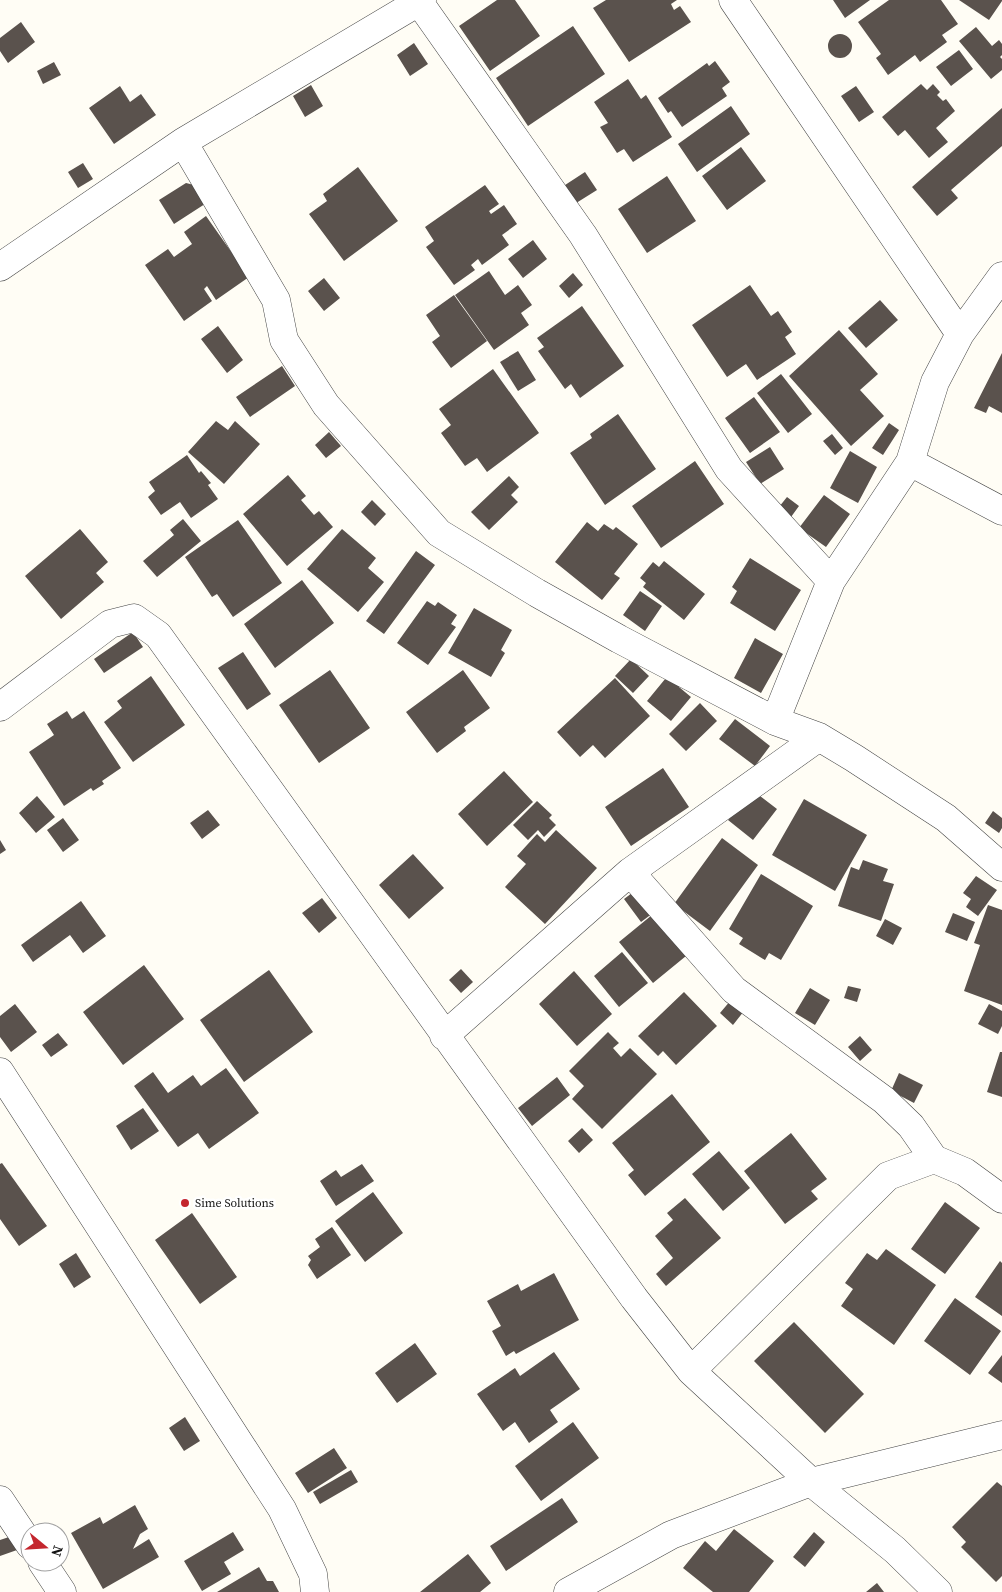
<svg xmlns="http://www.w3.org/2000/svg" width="1002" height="1592" font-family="'Source Serif 4',serif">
<rect width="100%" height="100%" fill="#fffdf5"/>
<path fill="#5a524d" d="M497 0H515L540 36 490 71 459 26Z
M606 0H677L671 4 674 10 680 6 691 22 629 62 593 8Z
M833 0H870L845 18Z
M889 0H941L958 24 942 35 947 42 920 62 915 55 888 75 876 58 881 54 858 22Z
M959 0H1002V1L989 20Z
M21 22 35 42 8 63 0 51V38Z
M573 26 605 74 528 126 496 78Z
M976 27 992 46 999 40 1002 44V55L1000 57 1002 59V70L991 79 959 41Z
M828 46a12 12 0 1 1 24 0a12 12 0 1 1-24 0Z
M414 43 428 64 410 76 397 55Z
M959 50 973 69 951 86 936 67Z
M715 61 730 82 722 88 727 96 682 127 671 111 668 113 658 98 707 63 709 66Z
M54 62 61 75 43 84 37 71Z
M628 79 641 99 646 95 672 137 633 162 624 149 617 153 600 127 608 123 594 102Z
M921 84 927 90 933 84 940 92 937 95 943 101 946 99 955 111 936 128 948 142 929 158 905 130 898 136 882 117Z
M311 85 323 106 305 117 293 96Z
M120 86 130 102 141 94 156 115 114 144 89 108Z
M856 86 874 112 859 122 841 96Z
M731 106 750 134 697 172 678 144Z
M1002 108V146L951 190 958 198 937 216 912 187Z
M741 147 766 181 727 210 702 176Z
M83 163 93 179 78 188 68 172Z
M358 167 398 221 344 261 309 214 327 201 323 194Z
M585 172 597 190 573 205 562 187Z
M667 176 696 221 647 253 618 209Z
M186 183 198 186 208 202 174 224 159 200Z
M485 185 499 204 489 211 491 214 504 205 517 224 502 235 509 245 482 265 478 259 471 265 475 270 454 285 426 247 434 241 425 227Z
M206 216 249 277 216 300 207 286 204 289 212 301 184 321 145 265 168 249 174 257 192 244 184 232Z
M533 240 547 259 523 278 508 259Z
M489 271 505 295 518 285 532 305 521 313 529 325 494 350 455 295Z
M573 273 583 285 569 298 559 286Z
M324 278 340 298 324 311 308 291Z
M750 285 771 316 778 311 792 332 785 337 796 354 757 380 746 364 727 377 692 325Z
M454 295 487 341 451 368 432 342 440 336 426 315Z
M880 300 898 320 866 348 848 328Z
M582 306 624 366 580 398 571 384 565 389 538 351 544 347 537 338Z
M218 326 243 360 227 373 201 339Z
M839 330 878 374 860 390 884 416 851 446 789 376Z
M518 351 536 380 518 391 500 362Z
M1002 353V413L989 406 986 413 974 408Z
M282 366 295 386 250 417 236 397Z
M493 369 539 433 487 472 477 458 465 466 441 433 451 425 439 409Z
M781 374 812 414 788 433 757 393Z
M754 397 780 432 750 453 725 418Z
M618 414 656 469 605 505 570 453 592 438 590 434Z
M216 421 228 430 235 421 260 444 224 484 188 452Z
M889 423 899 430 883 455 872 448Z
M329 432 341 446 326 458 315 445Z
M832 434 843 448 835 455 823 441Z
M770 447 784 469 760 484 746 462Z
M850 451 877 467 858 503 830 488Z
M187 455 199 473 201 471 211 483 208 485 218 499 191 518 180 502 161 515 148 497 155 491 149 482Z
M695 461 724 504 661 548 632 506Z
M288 475 306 496 301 500 314 515 319 511 333 527 287 566 243 514Z
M509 476 519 487 511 495 518 502 489 530 471 512Z
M824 495 850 514 826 547 799 528Z
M787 497 799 506 791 517 779 507Z
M372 500 386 514 375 526 361 512Z
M183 519 201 541 157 577 143 561 174 535 170 530Z
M238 520 282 583 233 617 217 594 212 597 185 557Z
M587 522 598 531 604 524 613 530 616 527 638 544 614 574 620 578 602 600 555 562Z
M80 529 108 562 96 573 104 582 61 619 25 576Z
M342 529 376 558 368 568 384 582 358 612 307 569Z
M416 551 435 565 384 634 366 621Z
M750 558 801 590 775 631 730 603 737 591 732 587Z
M664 561 705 594 684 620 643 587 646 583 640 578 653 562 659 567Z
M302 580 334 623 275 668 244 624Z
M640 591 662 606 645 631 623 615Z
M427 601 435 606 438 602 457 615 451 624 456 627 428 665 397 643Z
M474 608 512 630 501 650 505 653 491 677 448 653Z
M133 632 143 647 104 673 94 659Z
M755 638 783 654 761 693 734 678Z
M243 652 271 694 247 710 218 668Z
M631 659 649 676 633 693 615 676Z
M330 670 370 728 319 763 279 705Z
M463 670 490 708 464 727 466 731 437 753 406 712Z
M670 673 681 683 679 687 691 697 671 721 647 701Z
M151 676 185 725 133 762 104 722 122 708 117 701Z
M615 678 650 716 605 758 593 745 580 757 557 732Z
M700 703 717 721 686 751 669 734Z
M67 711 72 719 84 711 121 768 102 781 104 784 93 791 91 788 64 806 29 752 54 735 47 724Z
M735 719 770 746 755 766 719 739Z
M663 768 689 807 631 846 605 807Z
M504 771 533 802 487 846 458 814Z
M752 790 777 809 753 840 728 820Z
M37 796 55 817 36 833 19 813Z
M804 799 867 835 835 891 772 855Z
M537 801 552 815 549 818 556 825 544 837 538 830 528 840 513 825Z
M208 810 220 825 202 839 190 823Z
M993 811 1002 818V828L999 833 985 823Z
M63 818 79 840 63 852 47 830Z
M556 830 597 868 545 924 505 887 526 864 517 856 537 834 545 842Z
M722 838 758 865 710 931 674 904Z
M0 840 6 850 0 854Z
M413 854 444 888 409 919 379 885Z
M863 860 888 869 883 881 894 884 881 921 838 906 851 867 859 870Z
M761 874 813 906 781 960 769 953 765 960 739 944 743 938 729 929Z
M976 876 997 890 978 916 966 907 971 899 963 893Z
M636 890 653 913 641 922 624 899Z
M322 898 337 918 319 933 302 913Z
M81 901 106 936 83 953 70 935 33 962 21 945Z
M988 905 1002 910V1005L964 991 980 945 974 943Z
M953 913 975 922 967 941 945 932Z
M652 915 686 956 653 983 619 942Z
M885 919 902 928 893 945 876 936Z
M622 952 648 983 619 1007 594 976Z
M144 965 184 1019 123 1065 83 1012Z
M461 969 473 982 461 993 449 980Z
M269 970 313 1032 244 1082 200 1020Z
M574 971 612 1014 577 1046 539 1004Z
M848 986 861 989 857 1002 844 998Z
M810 988 830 1000 815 1025 795 1013Z
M684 992 717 1026 676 1065 663 1051 658 1056 638 1036Z
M731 1000 744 1011 733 1025 720 1013Z
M15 1004 37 1032 11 1052 0 1037V1016Z
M989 1004 1002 1011V1026L998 1034 978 1024Z
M608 1032 619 1043 613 1048 621 1057 630 1048 657 1074 602 1129 572 1099 584 1086 569 1071Z
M58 1033 68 1045 51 1057 42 1045Z
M860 1036 872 1050 860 1061 848 1047Z
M1000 1052H1002V1097L987 1092Z
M226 1068 259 1113 209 1149 198 1133 178 1147 134 1086 153 1072 168 1093 193 1075 201 1086Z
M899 1073 923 1085 914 1103 891 1091Z
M557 1077 570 1095 532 1126 518 1108Z
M672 1094 710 1142 645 1196 628 1175 634 1170 612 1143Z
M143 1108 159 1131 131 1150 116 1126Z
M582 1128 593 1140 579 1153 568 1141Z
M791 1133 827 1179 811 1191 818 1199 785 1224 744 1171Z
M719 1151 750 1188 723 1211 692 1174Z
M2 1163 47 1226 19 1246 0 1219V1164Z
M362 1164 374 1181 336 1206 320 1181 336 1170 341 1177Z
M373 1192 403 1233 365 1262 335 1221Z
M685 1198 721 1238 666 1286 656 1274 673 1258 655 1236 673 1220 667 1213Z
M945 1202 980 1228 945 1274 911 1249Z
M192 1213 237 1277 200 1304 155 1240Z
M332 1227 351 1255 317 1279 308 1265 311 1260 308 1256 320 1247 315 1239Z
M886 1249 936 1285 894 1345 841 1306 853 1289 845 1283 867 1253 877 1260Z
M76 1253 91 1277 74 1288 59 1264Z
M1000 1261 1002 1263V1316L975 1297Z
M554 1273 579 1320 516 1354 514 1351 506 1356 492 1331 501 1326 487 1301 518 1284 521 1291Z
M955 1298 1001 1331 970 1375 924 1341Z
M794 1322 864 1394 825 1433 754 1361Z
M415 1343 437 1374 397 1403 375 1373Z
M554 1352 580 1389 550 1410 558 1422 529 1443 515 1422 503 1431 477 1394 515 1368 520 1376Z
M1002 1355V1383L988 1373Z
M185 1417 200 1441 184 1451 169 1428Z
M573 1422 599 1458 541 1501 515 1466Z
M334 1448 347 1468 308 1493 295 1473Z
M351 1470 358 1482 320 1504 313 1492Z
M997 1482 1002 1486V1576L996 1582 961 1547 966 1542 952 1527Z
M562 1498 578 1522 506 1571 490 1546Z
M135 1505 148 1529 140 1534 133 1549 149 1539 159 1557 103 1589 71 1533 100 1517 103 1524Z
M734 1529 774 1561 749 1592H713L683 1568 705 1541 716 1551Z
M233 1532 244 1550 224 1562 231 1574 202 1591 184 1561Z
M814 1532 825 1542 805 1567 793 1557Z
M12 1536 17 1550 0 1556V1540Z
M468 1554 491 1583 480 1592H420Z
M259 1567 267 1581H273L279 1592H217Z
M877 1583 884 1592H866Z"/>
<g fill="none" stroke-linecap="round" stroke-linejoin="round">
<defs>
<path id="minor" d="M733 0 960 334
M419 2 583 235 729 469 831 581
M183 142 276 300 284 340 326 405 439 533 537 593 619 639 775 721 819 737 854 758 946 818 1002 867
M0 267 183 142 422 0
M910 462 1002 511
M0 707 110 624 134 618 158 635 634 1298 691 1371
M775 721 831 581 910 462 935 382 960 334 1002 276
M630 872 734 990 884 1100 911 1126 934 1159
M444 1036 630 872 819 737
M0 1072 282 1509 313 1574 315 1592
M0 1500 30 1545
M42 1562 62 1592
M568 1592 671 1535 811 1482 1002 1435
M938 1592 895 1550 811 1482 691 1371 888 1176 934 1159 965 1172 1002 1199"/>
</defs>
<use href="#minor" stroke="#444" stroke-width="29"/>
<use href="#minor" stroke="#fff" stroke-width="28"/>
</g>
<circle fill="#c4262e" stroke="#fff" stroke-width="2" cx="185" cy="1203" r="5"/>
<g text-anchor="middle" stroke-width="5" stroke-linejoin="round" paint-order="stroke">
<g font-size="12" fill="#111" stroke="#fff" text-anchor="start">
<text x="195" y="1207">Sime Solutions</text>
</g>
</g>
<g transform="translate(45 1547) rotate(108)"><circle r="24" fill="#ffffff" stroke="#a0a0a0"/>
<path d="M0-4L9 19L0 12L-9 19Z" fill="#c4262e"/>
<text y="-8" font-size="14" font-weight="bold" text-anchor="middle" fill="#111111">N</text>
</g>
</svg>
